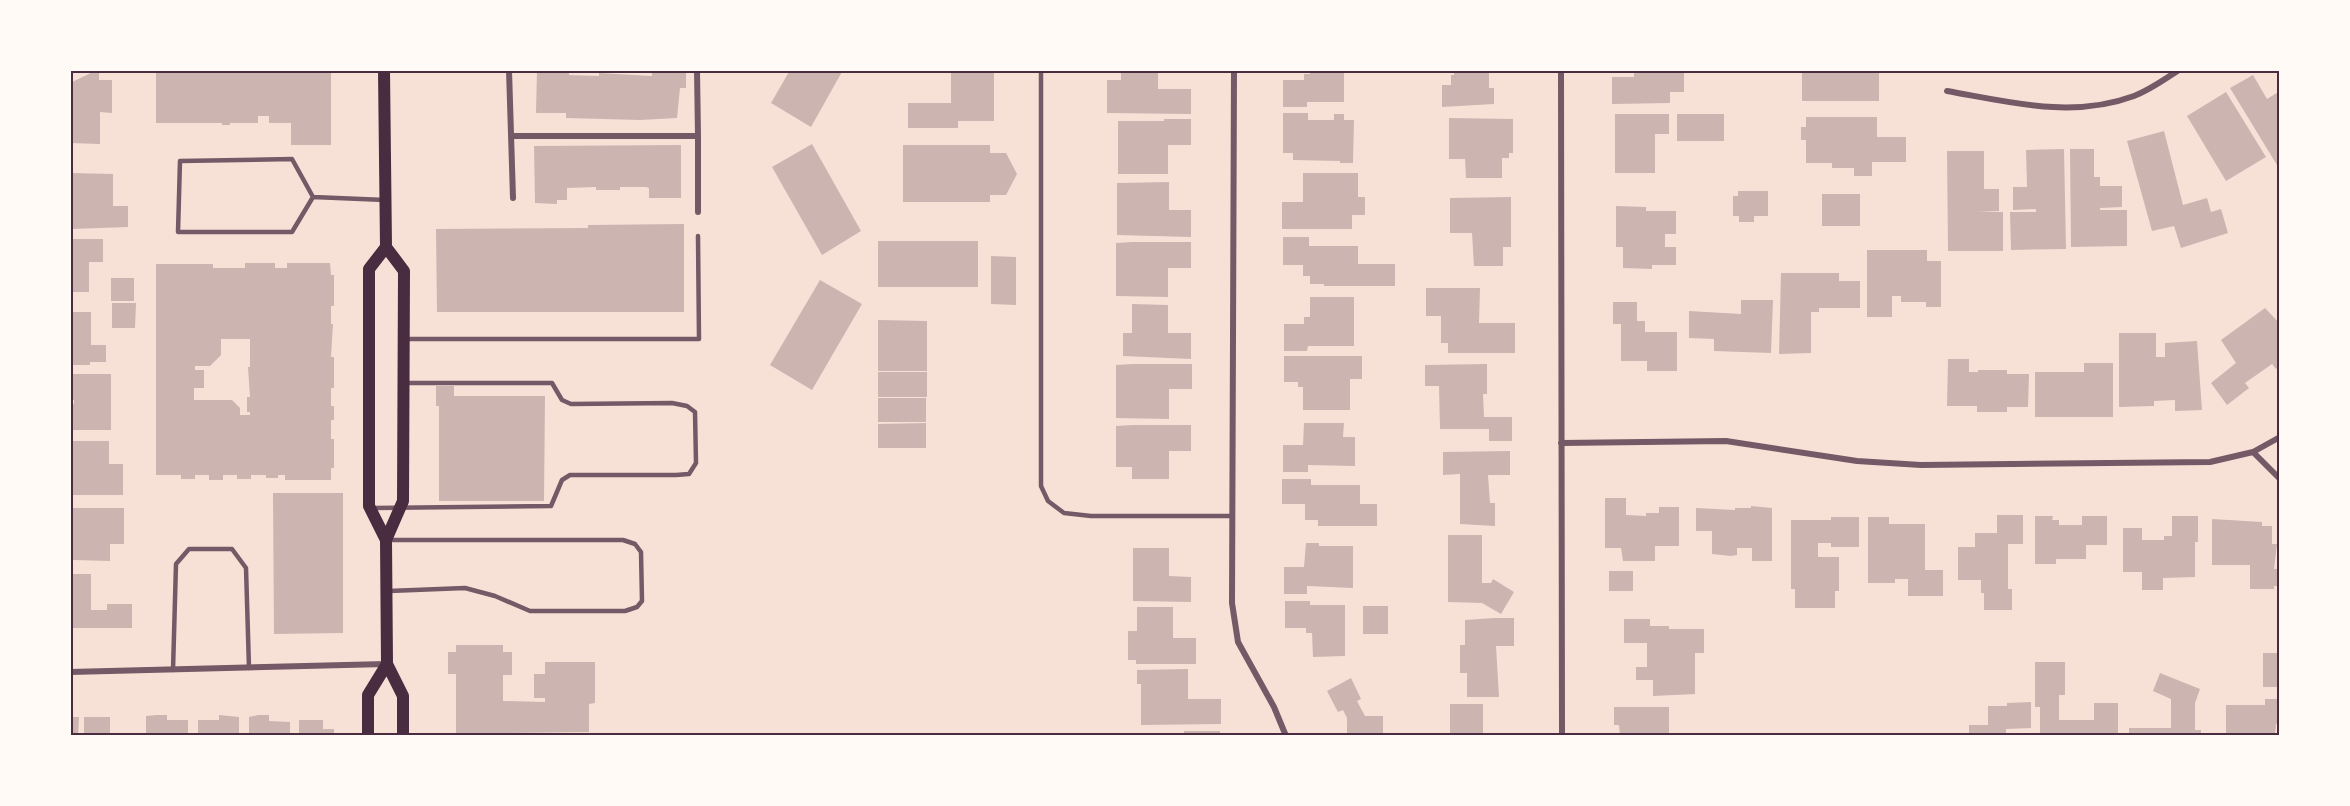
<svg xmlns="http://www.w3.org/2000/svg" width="2350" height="806" font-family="'DejaVu Sans',sans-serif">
<rect width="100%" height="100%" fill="#f7e1d7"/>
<path fill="#ccb4b1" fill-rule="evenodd" d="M97 70H99V80H112V113L100 112V144L70 143V83Z
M156 70H331V145H291V123H269V116H258V123H230V125H222V123H156Z
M537 70H569V75L599 76V73L652 76V70H686V88H680L677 118 640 120 566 118V113H536Z
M790 70H843L811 127 771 103Z
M951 70H994V121H958V128H908V103H951Z
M1121 70H1158V89H1191V114L1107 113V80H1121Z
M1310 70H1344V102H1307V107H1283V80H1304V74H1310Z
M1454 70H1489V88H1494V104L1442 107V85H1451V75H1454Z
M1634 70 1684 72V92H1670V103L1612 104V77H1634Z
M1802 70H1879V101H1802Z
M2253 75 2267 99 2280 91V170L2230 88Z
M2226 92 2266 157 2226 181 2187 116Z
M1283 113H1308V120H1334V114H1344V120H1354L1353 163H1340V161L1293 160V153H1283Z
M1615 114H1669V134H1655V173H1615Z
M1677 114H1724V141H1677Z
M1806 117H1877V137H1906V162H1872V176H1854V168H1832V163H1806V140H1801V127H1806Z
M1449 118 1513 119V153H1509V158H1502V178H1466L1465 159H1449Z
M1164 119H1191V145H1168V174H1118V121H1164Z
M2164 131 2183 205 2207 198 2211 212 2221 209 2228 233 2181 248 2174 226 2152 231 2127 141Z
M812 144 861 231 822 255 772 167Z
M681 145V198H649V188L646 187H620V190H596V187L567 188V200H557V204L535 203 534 146Z
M903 145H990V153H1006L1017 174 1006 195H990V202H903Z
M2064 149 2066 249 2011 250 2010 212H2036V209L2013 210V187H2027L2026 150Z
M2070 149H2094V177H2100V186H2122V207L2100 208V210H2127V246L2071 247Z
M1947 151H1984V189H1999V211L1977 212H2003V251H1948Z
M70 173 113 174V206H128V227L72 229Z
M1303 173H1358V197H1365V215H1352V229H1282V202H1303Z
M1169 182V210H1191V237L1117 235V183Z
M1738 191H1768V216H1754V222H1739V216H1733V196H1738Z
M1822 194H1860V226H1822Z
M1511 197V247H1503V266H1474L1472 233H1450V198Z
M1616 206 1646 207V211H1676V234H1665V247H1676V265H1652V269L1623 268V247H1616Z
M684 224V312H437L436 229 588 228V225Z
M1283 237H1309V246H1358V264H1395V286H1324V284H1310V276H1303V265H1283Z
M70 239H103V262H89V292H70Z
M878 241H978V287H878Z
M1132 242H1191V268H1168V297L1116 296V243Z
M1867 250H1927V261H1941V307H1926V302H1901V296H1892V317H1867Z
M991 256 1016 257V305L991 304Z
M245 263H275V268H287V263H330L331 275H334V306H331V324H333L331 357H334V388H331V406H334V420H331V439H334V468H331V480H285V475H278V478H266V475H251V479H237V475H223V480H209V475H195V479H181V475H156V264H213V268H245ZM221 339H250V367H248L250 397H247V412H250V415H240V408L232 400H194V388H204V370H195V366H210L221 355Z
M1781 273H1839V281H1860V308H1819V312H1811V353L1779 354Z
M111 278H134V301H111Z
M820 280 862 304 812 390 770 365Z
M1426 288H1480L1479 323H1515V353H1448V343H1441V316H1426Z
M1310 297H1354V346H1308L1307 351H1284V324H1304V317H1310Z
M1741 300H1773L1771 353 1714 351V339L1689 338V311L1741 314Z
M1613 302H1637V321H1645V332H1677V371H1647V361H1621V324H1613Z
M112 303H136L135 328H112Z
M1132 304 1168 305V333H1191V359L1123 356V333H1132Z
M2265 308 2280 324V366L2276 369 2272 364 2245 383 2249 388 2227 405 2211 383 2236 363 2221 340Z
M70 312H91V345H106V362H90V365H70Z
M878 320 927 321V371H878Z
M2119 333H2156V357H2165V343L2197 341 2202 410 2175 411V400L2154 401V406L2119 407Z
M1284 356H1362V379H1350V410H1303V387H1298V382H1284Z
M1948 359H1969V372H1978V370H2007V374H2029L2028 407H2007V412H1977V406H1947Z
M2084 363H2113V417H2035V372H2084Z
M1133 364H1192V389H1169V419L1116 418V365Z
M1487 364V394H1483L1484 417H1512V441H1489V429H1440L1439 386H1425V365Z
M878 372H927V397H878Z
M70 374H111V430H70V404H74V400H70Z
M436 386H454V396H545L544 501H439V406H436Z
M878 398H926V422H878Z
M926 423V448H878V424Z
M1304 423H1344L1343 437H1355V466L1308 465V472H1283V445H1303Z
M1132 425H1191V451H1169V479H1132V467H1116V426Z
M70 441H109V464H123V495H70Z
M1510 451V475H1488L1490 503H1495V526L1460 524V474L1443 475V452Z
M1282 479H1311V485H1360V504H1377V526H1318V520H1305V504H1282Z
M273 493H343V633L274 634Z
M1605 498H1626V515L1646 516V513H1659V507H1679V546H1655V561H1623L1621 548H1605Z
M1751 506 1772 508V561H1752V548H1737V555L1731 556 1712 554V531H1696V508L1735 510V508H1751Z
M70 508H124V544H110V561L73 560V564H70Z
M1997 515H2023V544H2008V589H2012V610H1984V593H1981V580H1958V547H1975V533H1997Z
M2035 516H2053L2052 520H2059V525H2082V516H2107V545H2086V559H2056V564H2035Z
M2172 516H2198V542H2195V577L2163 578V590H2142V572H2123V528H2142V540H2164V536H2172Z
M1831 517H1859V547H1831V543H1818V557H1839V591H1835V608H1795V589H1791V520H1831Z
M1868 517H1889V524H1925V570H1943V596H1908V579H1895V583H1868Z
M2212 519 2262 522V526H2272V544H2277L2274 569H2277V586H2274V589H2250V565H2212Z
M1448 535H1482V583H1491L1493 579 1514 592 1501 614 1482 603 1448 602Z
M1306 543H1319V546H1353V588L1307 586V594H1284V567H1304Z
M1133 548H1169V576L1191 577V602L1133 601Z
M1609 571H1633V591H1609Z
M70 574H91V610H107V604H132V628H70Z
M1285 601H1310V605H1345V656L1313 657 1312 633H1306V628H1285Z
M1363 606H1388V634H1363Z
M1137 607H1173V638H1196V664H1136V660H1128V631H1137Z
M1494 618H1514V646H1496L1499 697H1467V673H1460V645H1465V620Z
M1624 619H1650V626H1669V629H1704V653H1695V694L1653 696V680H1636V667H1647V643H1624Z
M456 645H503V652H512V675H503V701L545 702V698H534V674H545V662H595V703L589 704V732L503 733V736H456V674H448V652H456Z
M2263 653H2280V687H2263Z
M2035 662H2065V695H2059V720H2094V703H2118V736H2040V707H2035Z
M1188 669V699H1221V724L1141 725V684H1137V670Z
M2160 673 2200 689 2195 703V730H2201V736H2129V728H2171V699L2153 691Z
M1351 678 1361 699 1357 701 1365 716H1383V736H1347V718L1343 710 1338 712 1327 691Z
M2265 699H2280V724H2276L2275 736H2226V705H2265Z
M2031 702V728L2006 729V736H1969V725H1988V706H2007V703Z
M1450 704H1483V736H1450Z
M1614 707H1669V736H1620L1619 725H1614Z
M157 715H167V720H188V736H146V716Z
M219 715 239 717V736H198V720H219Z
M258 715H269V721L290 722V736H249V717Z
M70 717H79L78 736H70Z
M84 717H110V736H84Z
M299 720H323V729H334V736H299Z
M1184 731H1220V736H1184Z"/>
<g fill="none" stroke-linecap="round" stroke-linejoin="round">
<path stroke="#755966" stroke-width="4.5" d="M1041 70V486L1048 501 1064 513 1091 516H1231
M313 197 292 159 180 161 178 232H292L313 197 385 200
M406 339H699L698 236
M373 508 551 506 562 480 570 475H676L689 474 696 463 695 412 687 406 672 403 571 404 562 400 552 383H406
M388 540H623L635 544 641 552 642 601 637 607 625 611H530L495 596 465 588 389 591
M173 670 176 564 189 549H232L246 568 249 668"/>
<path stroke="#755966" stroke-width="6" d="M509 70 513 198
M1234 70 1232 603 1238 642 1274 707 1286 736
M1561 70 1562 736
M1947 91C2010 102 2072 119 2134 96 2150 90 2165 79 2179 70
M511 136H698L697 70
M698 136V212
M1561 443 1726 441 1857 461 1921 465 2210 462 2253 452 2280 437
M2253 452 2280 479
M70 672 386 664"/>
<path stroke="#4a2c40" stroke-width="12" d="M384 70 386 247 404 271 403 501 386 540 387 664 403 696V736
M386 540 369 506V269L386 247
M368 736V695L387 664"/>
</g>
<rect width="2350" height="806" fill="none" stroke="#fffaf5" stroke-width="144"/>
<rect x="72" y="72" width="2206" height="662" fill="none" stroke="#4a2c40" stroke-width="2"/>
</svg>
